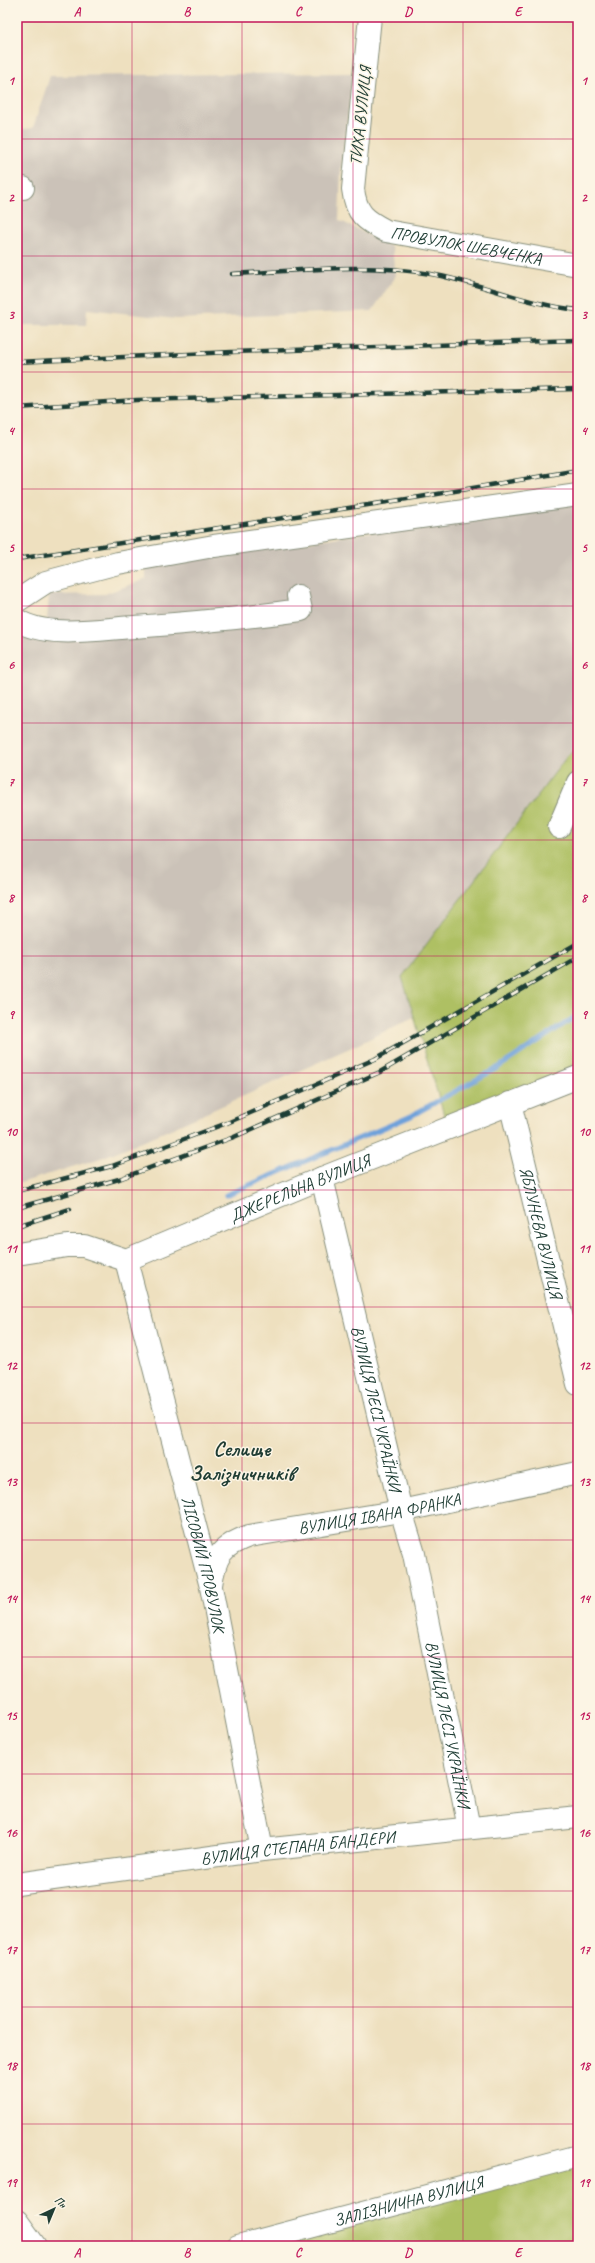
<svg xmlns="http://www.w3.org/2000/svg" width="595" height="2263" font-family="Caveat,sans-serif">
<rect width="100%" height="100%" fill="#fcf5e5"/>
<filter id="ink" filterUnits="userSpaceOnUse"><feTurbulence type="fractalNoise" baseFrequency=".025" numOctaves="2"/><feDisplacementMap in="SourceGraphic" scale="8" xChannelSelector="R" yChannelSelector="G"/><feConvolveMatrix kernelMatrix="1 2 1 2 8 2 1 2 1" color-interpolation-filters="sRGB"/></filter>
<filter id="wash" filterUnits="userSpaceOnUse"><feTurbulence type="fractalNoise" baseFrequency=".012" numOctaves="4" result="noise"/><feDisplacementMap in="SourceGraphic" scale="16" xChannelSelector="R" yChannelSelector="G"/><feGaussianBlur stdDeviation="0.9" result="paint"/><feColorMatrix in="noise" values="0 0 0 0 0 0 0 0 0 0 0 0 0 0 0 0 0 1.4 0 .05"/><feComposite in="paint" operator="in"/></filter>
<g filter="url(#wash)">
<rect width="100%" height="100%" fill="#eee0bf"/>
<path fill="#cbc2b8" d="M353 73 341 169 339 220 392 247 395 277 372 311 176 319 87 309 86 325H17V130L33 128 50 76Z
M578 500V923L426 1011 363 1042 164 1132 101 1158 17 1184V632L46 634 49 595 105 594 146 579V567Z"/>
<path fill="#aec063" stroke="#667e4c" d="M578 748V1077L448 1128 402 977 568 755Z
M578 2156V2246H238Z"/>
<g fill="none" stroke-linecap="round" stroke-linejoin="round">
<path stroke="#6ea1da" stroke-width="5" d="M226 1195 409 1117 499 1067 578 1015"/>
</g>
</g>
<g filter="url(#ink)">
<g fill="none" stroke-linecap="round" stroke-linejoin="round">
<defs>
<g id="minor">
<path id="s1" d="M370 17 353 189C356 214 365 220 386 231L578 265"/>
<path d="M17 188H23"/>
<path d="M17 601 46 582 118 563 214 546 578 495"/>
<path d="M17 620C46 639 101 629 134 627 190 623 245 618 301 610L298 596"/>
<path d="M559 827 578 782"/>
<path id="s2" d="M510 1103 578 1384"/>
<path id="s3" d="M322 1178 401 1511 414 1554 469 1828"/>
<path id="s4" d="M17 1254 67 1246H84L126 1260 322 1178 578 1077"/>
<path id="s5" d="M126 1260 211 1587 262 1850"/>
<path id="s6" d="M211 1585C215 1556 221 1546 249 1536L401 1511 578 1473"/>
<path id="s7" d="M17 1884 262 1850 578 1817"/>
<path d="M17 2221 35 2246"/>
<path id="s8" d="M238 2246 578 2156"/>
</g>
</defs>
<use href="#minor" stroke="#868e7a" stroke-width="24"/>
<use href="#minor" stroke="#fff" stroke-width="22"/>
<defs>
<path id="rail" d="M232 274C298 271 366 262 431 274 481 283 528 305 578 310
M17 362 232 352 578 340
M17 408 137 400 578 389
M17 559 420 497 578 470
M17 1191 112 1166 227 1123 375 1059 578 943
M17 1208 119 1179 234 1137 380 1072 578 957
M17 1226 70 1209"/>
</defs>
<use href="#rail" stroke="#1f3d34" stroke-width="4.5"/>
<use href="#rail" stroke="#fcf5e5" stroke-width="3" stroke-dasharray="9" stroke-linecap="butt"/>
</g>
</g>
<path fill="none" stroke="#c2185b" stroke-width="1" stroke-opacity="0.55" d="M132 17V2246M242 17V2246M353 17V2246M463 17V2246M17 139H578M17 256H578M17 372H578M17 489H578M17 606H578M17 723H578M17 840H578M17 956H578M17 1073H578M17 1190H578M17 1307H578M17 1423H578M17 1540H578M17 1657H578M17 1774H578M17 1891H578M17 2007H578M17 2124H578"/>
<g text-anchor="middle" stroke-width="3" stroke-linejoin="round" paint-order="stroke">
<g font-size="17" fill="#1f3d34" stroke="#fcf5e5">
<text transform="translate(360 116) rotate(-84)" y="6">ТИХА ВУЛИЦЯ</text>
<text dy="6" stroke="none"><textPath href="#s1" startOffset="311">ПРОВУЛОК ШЕВЧЕНКА</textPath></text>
<text dy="6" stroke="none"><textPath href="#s4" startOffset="300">ДЖЕРЕЛЬНА ВУЛИЦЯ</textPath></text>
<text dy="6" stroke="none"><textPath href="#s2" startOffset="133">ЯБЛУНЕВА ВУЛИЦЯ</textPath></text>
<text dy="6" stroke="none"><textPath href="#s3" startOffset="237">ВУЛИЦЯ ЛЕСІ УКРАЇНКИ</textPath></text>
<text dy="6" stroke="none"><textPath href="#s6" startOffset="199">ВУЛИЦЯ ІВАНА ФРАНКА</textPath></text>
<text dy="6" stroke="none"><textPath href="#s5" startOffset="314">ЛІСОВИЙ ПРОВУЛОК</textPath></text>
<text dy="6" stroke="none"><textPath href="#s3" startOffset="561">ВУЛИЦЯ ЛЕСІ УКРАЇНКИ</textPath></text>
<text dy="6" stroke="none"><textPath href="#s7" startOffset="283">ВУЛИЦЯ СТЕПАНА БАНДЕРИ</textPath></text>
<text dy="6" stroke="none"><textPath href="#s8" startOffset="176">ЗАЛІЗНИЧНА ВУЛИЦЯ</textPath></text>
</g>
<g font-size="21" font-weight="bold" fill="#1f3d34" stroke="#fcf5e5">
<text x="242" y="1456">Селище<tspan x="242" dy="24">Залізничників</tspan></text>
</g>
</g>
<rect width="595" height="2263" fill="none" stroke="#fcf5e5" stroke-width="44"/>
<g transform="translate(54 2209) rotate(44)" stroke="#fcf5e5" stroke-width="3" paint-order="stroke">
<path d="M0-3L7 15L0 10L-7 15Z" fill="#1f3d34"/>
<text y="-6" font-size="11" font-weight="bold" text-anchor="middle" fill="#1f3d34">Пн</text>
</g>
<rect x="22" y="22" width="551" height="2219" fill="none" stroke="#c2185b" stroke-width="1.5"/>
<g font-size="13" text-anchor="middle" font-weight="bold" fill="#c2185b">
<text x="77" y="16">A</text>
<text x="187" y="16">B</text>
<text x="298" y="16">C</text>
<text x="408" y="16">D</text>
<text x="518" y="16">E</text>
<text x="11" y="85">1</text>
<text x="584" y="85">1</text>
<text x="11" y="202">2</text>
<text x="584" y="202">2</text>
<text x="11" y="319">3</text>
<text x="584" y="319">3</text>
<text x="11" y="435">4</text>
<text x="584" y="435">4</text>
<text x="11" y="552">5</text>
<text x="584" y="552">5</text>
<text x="11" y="669">6</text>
<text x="584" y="669">6</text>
<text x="11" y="786">7</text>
<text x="584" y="786">7</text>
<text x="11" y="902">8</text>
<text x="584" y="902">8</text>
<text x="11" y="1019">9</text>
<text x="584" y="1019">9</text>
<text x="11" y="1136">10</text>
<text x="584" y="1136">10</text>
<text x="11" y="1253">11</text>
<text x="584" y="1253">11</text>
<text x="11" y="1370">12</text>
<text x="584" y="1370">12</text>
<text x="11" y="1486">13</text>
<text x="584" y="1486">13</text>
<text x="11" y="1603">14</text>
<text x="584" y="1603">14</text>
<text x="11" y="1720">15</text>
<text x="584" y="1720">15</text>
<text x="11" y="1837">16</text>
<text x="584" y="1837">16</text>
<text x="11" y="1954">17</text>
<text x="584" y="1954">17</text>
<text x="11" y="2070">18</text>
<text x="584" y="2070">18</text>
<text x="11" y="2187">19</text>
<text x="584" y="2187">19</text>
<text x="77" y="2257">A</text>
<text x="187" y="2257">B</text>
<text x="298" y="2257">C</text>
<text x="408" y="2257">D</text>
<text x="518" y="2257">E</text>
</g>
</svg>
